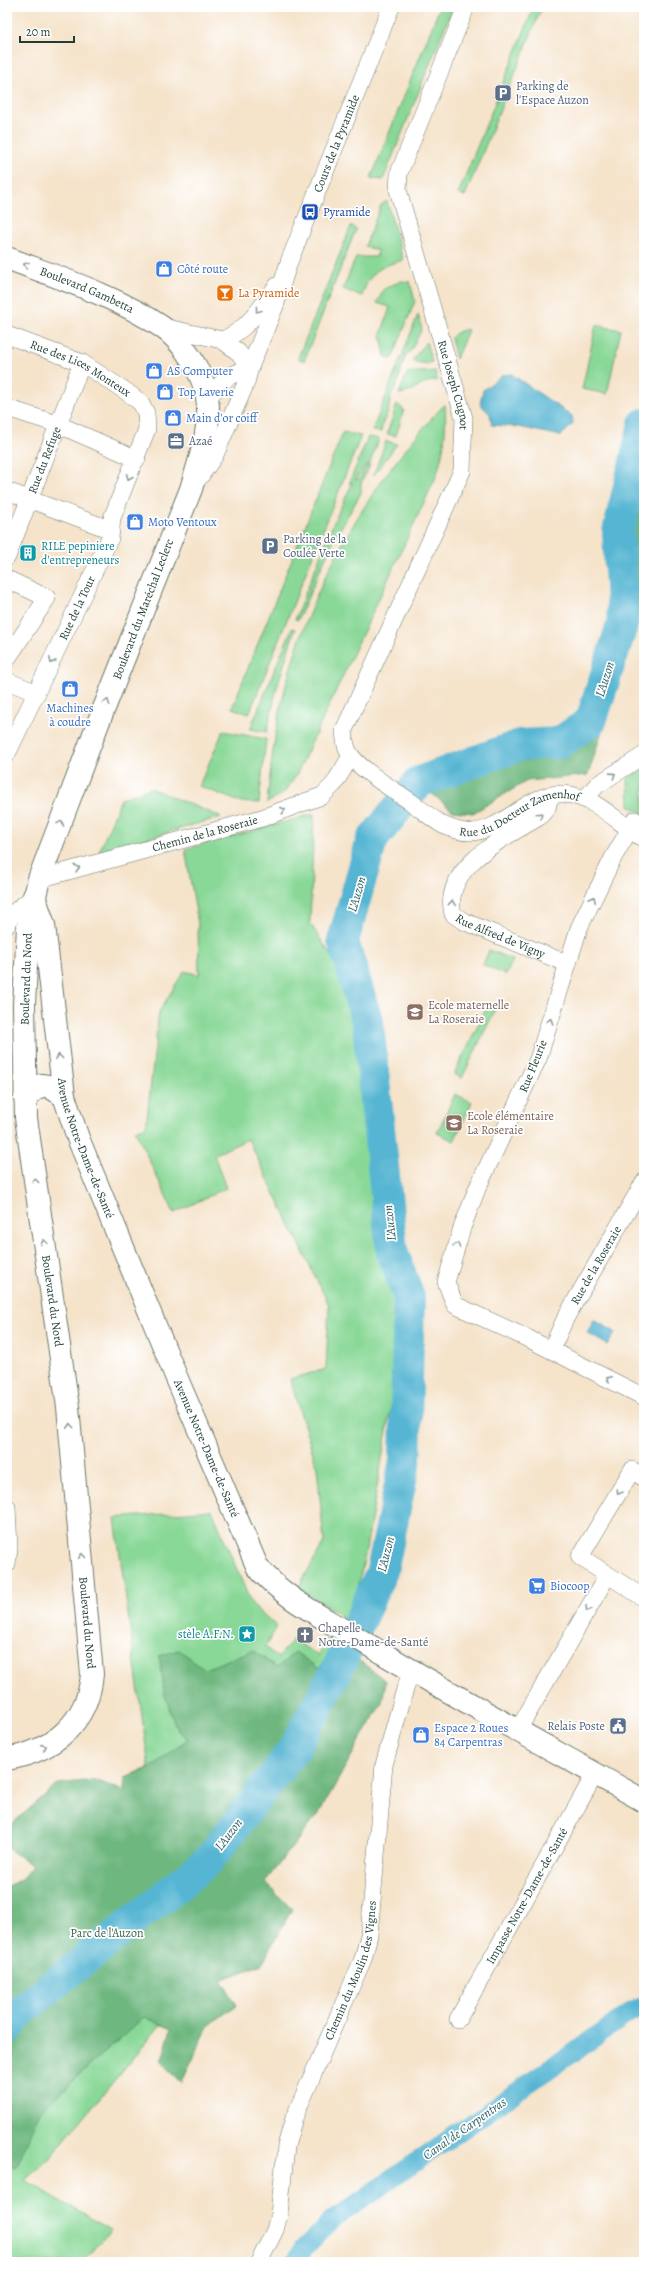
<svg xmlns="http://www.w3.org/2000/svg" width="651" height="2269" font-family="Alegreya,serif">
<rect width="100%" height="100%" fill="#fff"/>
<filter id="ink" filterUnits="userSpaceOnUse"><feTurbulence type="fractalNoise" baseFrequency=".025" numOctaves="2"/><feDisplacementMap in="SourceGraphic" scale="8" xChannelSelector="R" yChannelSelector="G"/><feConvolveMatrix kernelMatrix="1 2 1 2 8 2 1 2 1" color-interpolation-filters="sRGB"/></filter>
<filter id="wash" filterUnits="userSpaceOnUse"><feTurbulence type="fractalNoise" baseFrequency=".012" numOctaves="4" result="noise"/><feDisplacementMap in="SourceGraphic" scale="16" xChannelSelector="R" yChannelSelector="G"/><feGaussianBlur stdDeviation="0.9" result="paint"/><feColorMatrix in="noise" values="0 0 0 0 0 0 0 0 0 0 0 0 0 0 0 0 0 1.4 0 .05"/><feComposite in="paint" operator="in"/></filter>
<g filter="url(#wash)">
<rect width="100%" height="100%" fill="#f5e3ca"/>
<path fill="#89d897" stroke="#548a66" d="M440 7H453L383 180 371 178Z
M534 7H542L465 196 458 194Z
M387 201 403 260C379 267 370 271 362 296L343 289 356 257H376L378 251 365 246 381 205Z
M351 226 356 229 304 361 298 358Z
M401 281 410 282 415 301 392 359 385 356 381 334 390 307 377 303 384 289Z
M418 315 422 329 410 352 406 354 397 384 391 396 388 412 383 422 381 432 372 431Z
M596 325 621 330 607 394 582 389Z
M466 329 468 330 456 359 451 338 456 333Z
M426 342 432 362 427 364 412 361Z
M435 371 437 380C420 382 417 392 399 394L407 373C413 371 426 373 435 371Z
M397 404 404 410 396 436 387 434Z
M445 404C447 430 444 454 435 479L296 776 284 793 267 803C270 774 273 745 279 716 302 598 363 491 445 404Z
M343 432 361 436 249 714 232 708Z
M368 437 379 439 369 465H366L355 480 359 479 367 466H370L361 483V493L331 545 298 620 295 619 336 517 353 482 349 484Z
M386 441 397 444 373 476Z
M292 628 295 629 277 687 267 732 250 729Z
M223 731 266 739 259 803 240 802 199 786Z
M644 768V814L629 806 628 778Z
M150 788 221 817 99 852 121 799Z
M314 814 310 923 336 963 369 1061 374 1205 403 1340 365 1555 337 1684 199 1979 47 2161 25 2180 111 2230 82 2262H7V1887L21 1879 124 1791 125 1777 149 1768 115 1518 212 1510 251 1603 277 1627 265 1647 278 1658 293 1639 318 1656 341 1615 298 1588 324 1542 317 1467 290 1379 326 1369 329 1305 248 1139 214 1155 226 1188 174 1213 135 1130 146 1126 159 1012 184 971 199 975 198 924 185 849Z
M489 950 513 960 506 975 483 965Z
M487 1007 495 1010 462 1078 454 1074Z
M455 1094 472 1102 454 1141 437 1133Z"/>
<path fill="#6eb880" stroke="#467a5a" d="M644 447V598L588 775 527 781 473 813 453 811 424 787 520 752 563 749 596 726 629 620 623 533Z
M179 1650 205 1669 253 1650 277 1668 295 1652 318 1668 347 1651 386 1681 382 1702 321 1810 265 1882 292 1909 262 1964 221 1980 237 2005 209 2025 181 2083 161 2063 171 2029 144 2017 40 2111 16 2168 7 2164V1887L21 1879 33 1866 7 1848V1828L58 1784 95 1780 124 1791 125 1777 149 1769 188 1739 177 1730 165 1696 159 1656Z"/>
<path fill="#54b5d3" stroke="#3a7984" d="M511 374 572 416 573 424 561 436 519 427 492 425 490 414 480 404 483 390 503 375Z
M594 1320 615 1332 608 1345 587 1333Z"/>
<g fill="none" stroke-linecap="round" stroke-linejoin="round">
<path stroke="#54b5d3" stroke-width="19" d="M295 2262 303 2249 330 2222 631 2012 644 2006"/>
<path stroke="#54b5d3" stroke-width="32" d="M7 2030 22 2010 208 1861 294 1749 339 1666 382 1571 405 1461 409 1297 392 1251 368 1024 343 941 372 840 419 782 520 745 559 743 591 721 623 622 618 532 644 424"/>
</g>
</g>
<g filter="url(#ink)">
<g fill="none" stroke-linecap="round" stroke-linejoin="round">
<defs>
<g id="minor">
<path id="s1" d="M466 7 399 173 398 190 464 418 462 471 344 730C345 740 345 748 351 756 363 772 394 790 411 802 421 809 432 819 443 825 452 829 462 833 472 832 503 831 529 792 563 794 596 796 617 823 644 839"/>
<path d="M163 327 222 340C247 331 261 307 277 286"/>
<path id="s2" d="M7 335 82 363 127 392 141 403 146 413 147 429 112 518 110 538 7 754"/>
<path d="M222 340 238 352 250 367"/>
<path d="M207 398 228 377 250 367"/>
<path d="M7 408 57 424 137 459"/>
<path id="s3" d="M198 479 215 455 246 383 250 367 275 306 289 262 391 7"/>
<path d="M7 491 111 530"/>
<path id="s4" d="M7 557 82 363"/>
<path d="M7 579 47 598 7 659"/>
<path d="M7 681 37 693"/>
<path id="s5" d="M550 796 547 808 539 817C506 837 441 867 453 914L463 921 568 964"/>
<path d="M585 799 597 785 644 755"/>
<path d="M635 820 613 858 579 928 538 1059 477 1189 462 1228 446 1282 455 1305 531 1340 644 1397"/>
<path id="s6" d="M39 879 262 818 302 803 322 796 334 784 351 756"/>
<path d="M7 925 12 914 34 896"/>
<path id="s7" d="M551 1350 566 1317 644 1182"/>
<path d="M644 1478 632 1470 580 1557 644 1598"/>
<path d="M7 1507 9 1548 7 1564"/>
<path d="M518 1730 607 1576"/>
<path id="s8" d="M458 2019 595 1774"/>
<path id="s9" d="M259 2262 275 2230 279 2215 286 2146 294 2118 363 1959 369 1935 384 1765 405 1689 412 1670"/>
</g>
<g id="major">
<path id="s10" d="M7 258C59 278 116 296 162 327 183 341 203 373 207 397 212 428 199 461 191 489L97 726 39 879 28 926 24 1005 26 1118 68 1407 92 1674C88 1722 54 1751 7 1759"/>
<path id="s11" d="M34 896 44 925 64 1096 78 1138 178 1381 257 1566C282 1598 323 1617 357 1638 451 1695 548 1747 644 1801"/>
<path d="M25 1098 41 1085 48 1086 64 1096"/>
</g>
</defs>
<use href="#minor" stroke="#6a7768" stroke-width="18"/>
<use href="#major" stroke="#6a7768" stroke-width="24"/>
<use href="#minor" stroke="#fff" stroke-width="17"/>
<use href="#major" stroke="#fff" stroke-width="22"/>
</g>
<defs><path id="oneway-chevron" d="M-2-3.5L2.5 0L-2 3.5" fill="none" stroke-width="1.6" stroke-linecap="round" stroke-linejoin="round"/></defs>
<g stroke="#8f9e9a">
<use href="#oneway-chevron" transform="translate(26 265) rotate(-158)"/>
<use href="#oneway-chevron" transform="translate(258 310) rotate(128)"/>
<use href="#oneway-chevron" transform="translate(129 477) rotate(113)"/>
<use href="#oneway-chevron" transform="translate(52 661) rotate(116)"/>
<use href="#oneway-chevron" transform="translate(107 702) rotate(-69)"/>
<use href="#oneway-chevron" transform="translate(613 775) rotate(-33)"/>
<use href="#oneway-chevron" transform="translate(283 810) rotate(-19)"/>
<use href="#oneway-chevron" transform="translate(540 815) rotate(-43)"/>
<use href="#oneway-chevron" transform="translate(61 823) rotate(-69)"/>
<use href="#oneway-chevron" transform="translate(77 868) rotate(-15)"/>
<use href="#oneway-chevron" transform="translate(593 899) rotate(-64)"/>
<use href="#oneway-chevron" transform="translate(452 903) rotate(-84)"/>
<use href="#oneway-chevron" transform="translate(550 1021) rotate(-73)"/>
<use href="#oneway-chevron" transform="translate(59 1057) rotate(-97)"/>
<use href="#oneway-chevron" transform="translate(35 1181) rotate(-98)"/>
<use href="#oneway-chevron" transform="translate(44 1242) rotate(-98)"/>
<use href="#oneway-chevron" transform="translate(457 1245) rotate(-73)"/>
<use href="#oneway-chevron" transform="translate(609 1379) rotate(-154)"/>
<use href="#oneway-chevron" transform="translate(70 1426) rotate(-95)"/>
<use href="#oneway-chevron" transform="translate(619 1492) rotate(121)"/>
<use href="#oneway-chevron" transform="translate(82 1556) rotate(-95)"/>
<use href="#oneway-chevron" transform="translate(588 1609) rotate(120)"/>
<use href="#oneway-chevron" transform="translate(44 1747) rotate(-24)"/>
</g>
</g>
<defs>
<symbol id="parking-square" viewBox="-11 -11 22 22"><rect x="-9" y="-9" width="18" height="18" rx="4" fill="#5c6f8a" stroke="#fff"/><path d="M-3.5-5.5H1a3.5 3.5 0 0 1 0 7H-1V5.5H-3.5ZM-1-3.4V-.6H.8a1.4 1.4 0 0 0 0-2.8Z" fill="#fff"/></symbol>
<symbol id="bus-square" viewBox="-11 -11 22 22"><rect x="-9" y="-9" width="18" height="18" rx="4" fill="#1a4fb4" stroke="#fff"/><path d="M-5-6H5V4H4V6H2V4H-2V6H-4V4H-5ZM-3.5-4V0h7V-4ZM-3.5 1.2v1.5H-2V1.2ZM2 1.2v1.5H3.5V1.2Z" fill="#fff"/></symbol>
<symbol id="shop-square" viewBox="-11 -11 22 22"><rect x="-9" y="-9" width="18" height="18" rx="4" fill="#3f7fe0" stroke="#fff"/><path d="M-5-2.5h2.3a2.7 3.5 0 0 1 5.4 0H5L5.5 6h-11ZM-1.5-2.5h3a1.5 2.3 0 0 0-3 0Z" fill="#fff"/></symbol>
<symbol id="bar-square" viewBox="-11 -11 22 22"><rect x="-9" y="-9" width="18" height="18" rx="4" fill="#e8710a" stroke="#fff"/><path d="M-6-5H6L.8 .8V4.5H3.5V6h-7V4.5H-.8V.8Z" fill="#fff"/></symbol>
<symbol id="office-square" viewBox="-11 -11 22 22"><rect x="-9" y="-9" width="18" height="18" rx="4" fill="#5c6f8a" stroke="#fff"/><path d="M-6-3h4V-5.5h4V-3h4V5H-6ZM-1-4.5V-3h2v-1.5ZM-6 0V1H6V0Z" fill="#fff"/></symbol>
<symbol id="building-square" viewBox="-11 -11 22 22"><rect x="-9" y="-9" width="18" height="18" rx="4" fill="#0f9aa8" stroke="#fff"/><path d="M-4-6H4V6H1V3H-1V6H-4ZM-2.5-4.3h1.7v1.8h-1.7ZM.8-4.3h1.7v1.8H.8ZM-2.5-1h1.7V.8h-1.7ZM.8-1h1.7V.8H.8Z" fill="#fff"/></symbol>
<symbol id="school-square" viewBox="-11 -11 22 22"><rect x="-9" y="-9" width="18" height="18" rx="4" fill="#8d6e63" stroke="#fff"/><path d="M0-5L7-2L0 1L-7-2ZM-4 1L0 2.5L4 1V4Q0 6-4 4Z" fill="#fff"/></symbol>
<symbol id="supermarket-square" viewBox="-11 -11 22 22"><rect x="-9" y="-9" width="18" height="18" rx="4" fill="#3f7fe0" stroke="#fff"/><path d="M-6-5.5h2.5l.6 2H6L4.5 2H-2.5L-4.4-4H-6ZM-1.5 3.2a1.3 1.3 0 1 0 .1 0ZM3 3.2a1.3 1.3 0 1 0 .1 0Z" fill="#fff"/></symbol>
<symbol id="sight-square" viewBox="-11 -11 22 22"><rect x="-9" y="-9" width="18" height="18" rx="4" fill="#0f9aa8" stroke="#fff"/><path d="M0-6L1.8-2.2L6-1.7L2.9 1.2L3.7 5.4L0 3.3L-3.7 5.4L-2.9 1.2L-6-1.7L-1.8-2.2Z" fill="#fff"/></symbol>
<symbol id="church-square" viewBox="-11 -11 22 22"><rect x="-9" y="-9" width="18" height="18" rx="4" fill="#6b7280" stroke="#fff"/><path d="M-1.2-6h2.4v3.5h3.3v2.4h-3.3V6h-2.4V-.1h-3.3v-2.4h3.3Z" fill="#fff"/></symbol>
<symbol id="civic-square" viewBox="-11 -11 22 22"><rect x="-9" y="-9" width="18" height="18" rx="4" fill="#5c6f8a" stroke="#fff"/><path d="M-.6-6.5H3V-4.5H.6V-3L4-1V1h2V6H-6V1h2V-1L-.6-3ZM-1.2 2.5V6h2.4V2.5Z" fill="#fff"/></symbol>
</defs>
<g fill-rule="evenodd">
<use href="#parking-square" x="493" y="83" width="20" height="20"/>
<use href="#bus-square" x="300" y="202" width="20" height="20"/>
<use href="#shop-square" x="154" y="259" width="20" height="20"/>
<use href="#bar-square" x="215" y="283" width="20" height="20"/>
<use href="#shop-square" x="144" y="361" width="20" height="20"/>
<use href="#shop-square" x="155" y="382" width="20" height="20"/>
<use href="#shop-square" x="163" y="408" width="20" height="20"/>
<use href="#office-square" x="166" y="431" width="20" height="20"/>
<use href="#shop-square" x="125" y="512" width="20" height="20"/>
<use href="#parking-square" x="260" y="536" width="20" height="20"/>
<use href="#building-square" x="18" y="543" width="20" height="20"/>
<use href="#shop-square" x="60" y="679" width="20" height="20"/>
<use href="#school-square" x="405" y="1002" width="20" height="20"/>
<use href="#school-square" x="444" y="1113" width="20" height="20"/>
<use href="#supermarket-square" x="527" y="1576" width="20" height="20"/>
<use href="#sight-square" x="237" y="1624" width="20" height="20"/>
<use href="#church-square" x="295" y="1625" width="20" height="20"/>
<use href="#civic-square" x="608" y="1716" width="20" height="20"/>
<use href="#shop-square" x="411" y="1725" width="20" height="20"/>
</g>
<g text-anchor="middle" stroke-width="3.5" stroke-linejoin="round" paint-order="stroke">
<g font-size="12" fill="#4e5e75" stroke="#fff" text-anchor="start">
<text x="516" y="90">Parking de<tspan x="516" dy="14">l'Espace Auzon</tspan></text>
<text x="189" y="445">Azaé</text>
<text x="283" y="543">Parking de la<tspan x="283" dy="14">Coulée Verte</tspan></text>
<text x="605" y="1730" text-anchor="end">Relais Poste</text>
</g>
<g font-size="12" fill="#1f3d34" stroke="#fff">
<text dy="4" stroke="none"><textPath href="#s3" startOffset="364">Cours de la Pyramide</textPath></text>
<text dy="4" stroke="none"><textPath href="#s10" startOffset="86">Boulevard Gambetta</textPath></text>
<text dy="4" stroke="none"><textPath href="#s2" startOffset="81">Rue des Lices Monteux</textPath></text>
<text dy="4" stroke="none"><textPath href="#s1" startOffset="399">Rue Joseph Cugnot</textPath></text>
<text dy="4" stroke="none"><textPath href="#s4" startOffset="104">Rue du Refuge</textPath></text>
<text transform="translate(77 608) rotate(-65)" y="4">Rue de la Tour</text>
<text transform="translate(143 609) rotate(-69)" y="4">Boulevard du Maréchal Leclerc</text>
<text dy="4" stroke="none"><textPath href="#s1" startOffset="996">Rue du Docteur Zamenhof</textPath></text>
<text dy="4" stroke="none"><textPath href="#s6" startOffset="172">Chemin de la Roseraie</textPath></text>
<text dy="4" stroke="none"><textPath href="#s5" startOffset="216">Rue Alfred de Vigny</textPath></text>
<text transform="translate(26 979) rotate(-88)" y="4">Boulevard du Nord</text>
<text transform="translate(533 1066) rotate(-68)" y="4">Rue Fleurie</text>
<text dy="4" stroke="none"><textPath href="#s11" startOffset="259">Avenue Notre-Dame-de-Santé</textPath></text>
<text dy="4" stroke="none"><textPath href="#s7" startOffset="96">Rue de la Roseraie</textPath></text>
<text dy="4" stroke="none"><textPath href="#s10" startOffset="1193">Boulevard du Nord</textPath></text>
<text dy="4" stroke="none"><textPath href="#s11" startOffset="583">Avenue Notre-Dame-de-Santé</textPath></text>
<text dy="4" stroke="none"><textPath href="#s10" startOffset="1517">Boulevard du Nord</textPath></text>
<text dy="4" stroke="none"><textPath href="#s8" startOffset="141">Impasse Notre-Dame-de-Santé</textPath></text>
<text dy="4" stroke="none"><textPath href="#s9" startOffset="309">Chemin du Moulin des Vignes</textPath></text>
</g>
<g font-size="12" fill="#164399" stroke="#fff" text-anchor="start">
<text x="323" y="216">Pyramide</text>
</g>
<g font-size="12" fill="#366cbe" stroke="#fff" text-anchor="start">
<text x="177" y="273">Côté route</text>
<text x="167" y="375">AS Computer</text>
<text x="178" y="396">Top Laverie</text>
<text x="186" y="422">Main d'or coiff</text>
<text x="148" y="526">Moto Ventoux</text>
<text x="70" y="712" text-anchor="middle">Machines<tspan x="70" dy="14">à coudre</tspan></text>
<text x="550" y="1590">Biocoop</text>
<text x="434" y="1732">Espace 2 Roues<tspan x="434" dy="14">84 Carpentras</tspan></text>
</g>
<g font-size="12" fill="#c56008" stroke="#fff" text-anchor="start">
<text x="238" y="297">La Pyramide</text>
</g>
<g font-size="12" fill="#0d838f" stroke="#fff" text-anchor="start">
<text x="41" y="550">RILE pepiniere<tspan x="41" dy="14">d'entrepreneurs</tspan></text>
<text x="234" y="1638" text-anchor="end">stèle A.F.N.</text>
</g>
<g font-size="12" fill="#785e54" stroke="#fff" text-anchor="start">
<text x="428" y="1009">Ecole maternelle<tspan x="428" dy="14">La Roseraie</tspan></text>
<text x="467" y="1120">Ecole élémentaire<tspan x="467" dy="14">La Roseraie</tspan></text>
</g>
<g font-size="12" fill="#5b616d" stroke="#fff" text-anchor="start">
<text x="318" y="1632">Chapelle<tspan x="318" dy="14">Notre-Dame-de-Santé</tspan></text>
</g>
<g font-size="12" fill="#3a644d" stroke="#fff">
<text x="107" y="1937">Parc de l'Auzon</text>
</g>
<g font-size="13" font-style="italic" fill="#2f6164" stroke="#fff">
<text transform="translate(604 679) rotate(-72)" y="5">L'Auzon</text>
<text transform="translate(356 894) rotate(-74)" y="5">L'Auzon</text>
<text transform="translate(389 1223) rotate(-96)" y="5">L'Auzon</text>
<text transform="translate(385 1554) rotate(-76)" y="5">L'Auzon</text>
<text transform="translate(228 1834) rotate(-53)" y="5">L'Auzon</text>
<text transform="translate(464 2128) rotate(-35)" y="5">Canal de Carpentras</text>
</g>
</g>
<rect width="651" height="2269" fill="none" stroke="#fff" stroke-width="24"/>
<path d="M20 36v6h54v-6" fill="none" stroke="#1f3d34" stroke-width="2"/>
<text x="26" y="36" font-size="12" fill="#1f3d34" stroke="#ffffff" stroke-width="3" paint-order="stroke">20 m</text>
</svg>
